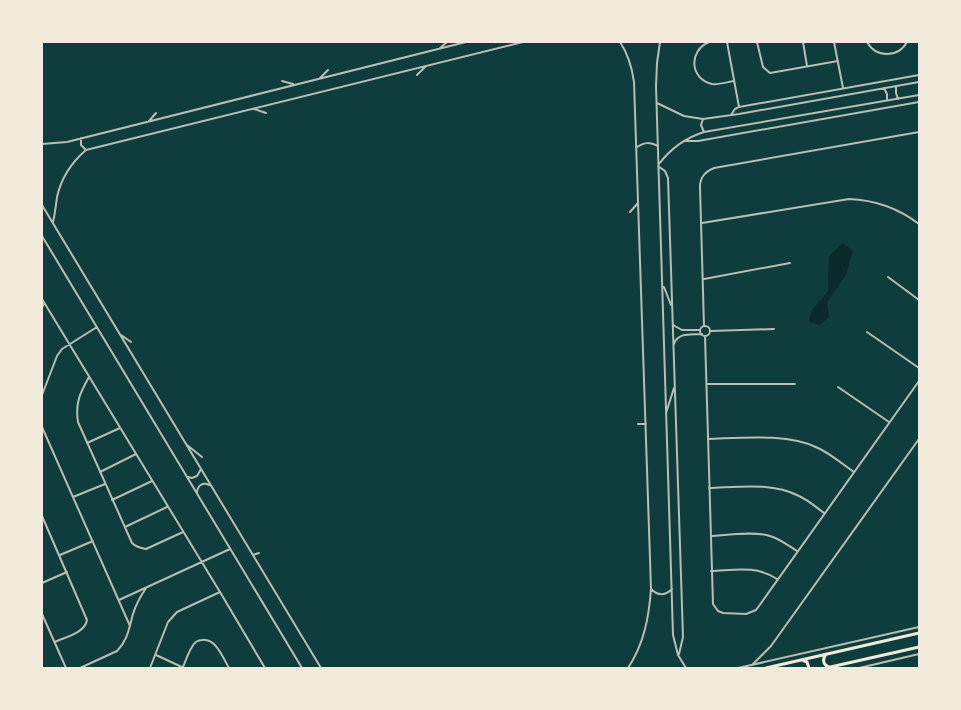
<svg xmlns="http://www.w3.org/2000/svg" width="961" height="710" font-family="Quicksand,sans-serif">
<rect width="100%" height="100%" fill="#0f3d3e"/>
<path fill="#0a2a2b" d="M843 243 853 251 846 275 827 302 829 317 820 325 809 322 812 310 828 291 829 256Z"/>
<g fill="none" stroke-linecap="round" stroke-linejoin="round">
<path stroke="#b8beb3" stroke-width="2" d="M620 42C628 54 632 67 634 82L651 589C649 617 644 644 628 668
M636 42H641
M660 42 657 63 656 86 673 635 678 655 686 668
M709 42C688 51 690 79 712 84 719 85 727 82 734 81
M727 42 739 107
M757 42 763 67 770 73 838 61
M803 42 807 66
M834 42 843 88
M867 42C876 58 898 58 907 42
M440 48 447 42
M417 75 426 66
M319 79 328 70
M282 81 293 84
M896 86V93L898 99
M884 88 887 94V100
M657 103 684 116 703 119 739 114 919 82
M254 109 266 113
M731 115 735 109 739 107 919 75
M703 119 701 125 704 132
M149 121 156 113
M81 138V145L86 150
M684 141H698L919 102
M42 144 67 142 466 42
M637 147C645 142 650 142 658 146
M659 164C671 148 685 138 704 132L919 95
M658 166 665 171 668 178 683 637 679 654
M42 205 321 668
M630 212 638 203
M53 222C55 214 56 205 57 197 61 179 72 162 86 150L523 42
M702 223 849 199C875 200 898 208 919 224
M42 236 302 668
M888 277 919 300
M704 279 790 263
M664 287 671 305
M42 299 220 592 265 668
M42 308 44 303
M673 325 682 330H700
M700 331a5 5 0 1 1 10 0a5 5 0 1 1-10 0Z
M704 326 700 187C700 177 705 172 714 168L919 132
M711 331 774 329
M867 332 919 368
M121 335 131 342
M705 336 713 604 718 611 723 613 746 614 756 610 759 606 919 381
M674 344C678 332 691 335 702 334
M89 377C80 393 75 403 78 422L132 543C136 547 140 548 146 549L183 532
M707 384H795
M838 387 889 422
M42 395 57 356 62 349 97 327
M666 413 674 388
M638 424H646
M42 427 130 626
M708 439C741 438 788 433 818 448 831 454 842 464 854 472
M87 443 120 428
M187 445 202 457
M100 472 136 454
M188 477 192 478 197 476 201 469
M709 488C739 487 772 482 799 496 808 500 816 507 824 513
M197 492C198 485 203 482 209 485
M73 497 105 484
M112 500 152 481
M42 516 87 620C85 633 65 637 55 642
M125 527 167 507
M711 536C727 535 756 531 770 536 780 539 789 546 797 551
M60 555 93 541
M253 555 259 553
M711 571C735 570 756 565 777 579
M42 583 67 572
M651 589C658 596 665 596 672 589
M119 600 230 549
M42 614 66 668
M156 655 184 668
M753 664 771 646 919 439
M183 667C186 660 188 653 192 647 194 643 198 640 202 640 216 638 223 658 229 668
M80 668 117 651C128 640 129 628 133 614 136 604 140 597 146 588
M150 668 168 622 177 612 220 592
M738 668 919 627
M859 668 919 654"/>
<path stroke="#f1e9da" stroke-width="3" d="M826 654C822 659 823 665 829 667
M802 660 807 662 809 668
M766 668 919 633
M826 668 919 647"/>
</g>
<rect width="961" height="710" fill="none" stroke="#f1e9da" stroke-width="86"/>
</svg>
